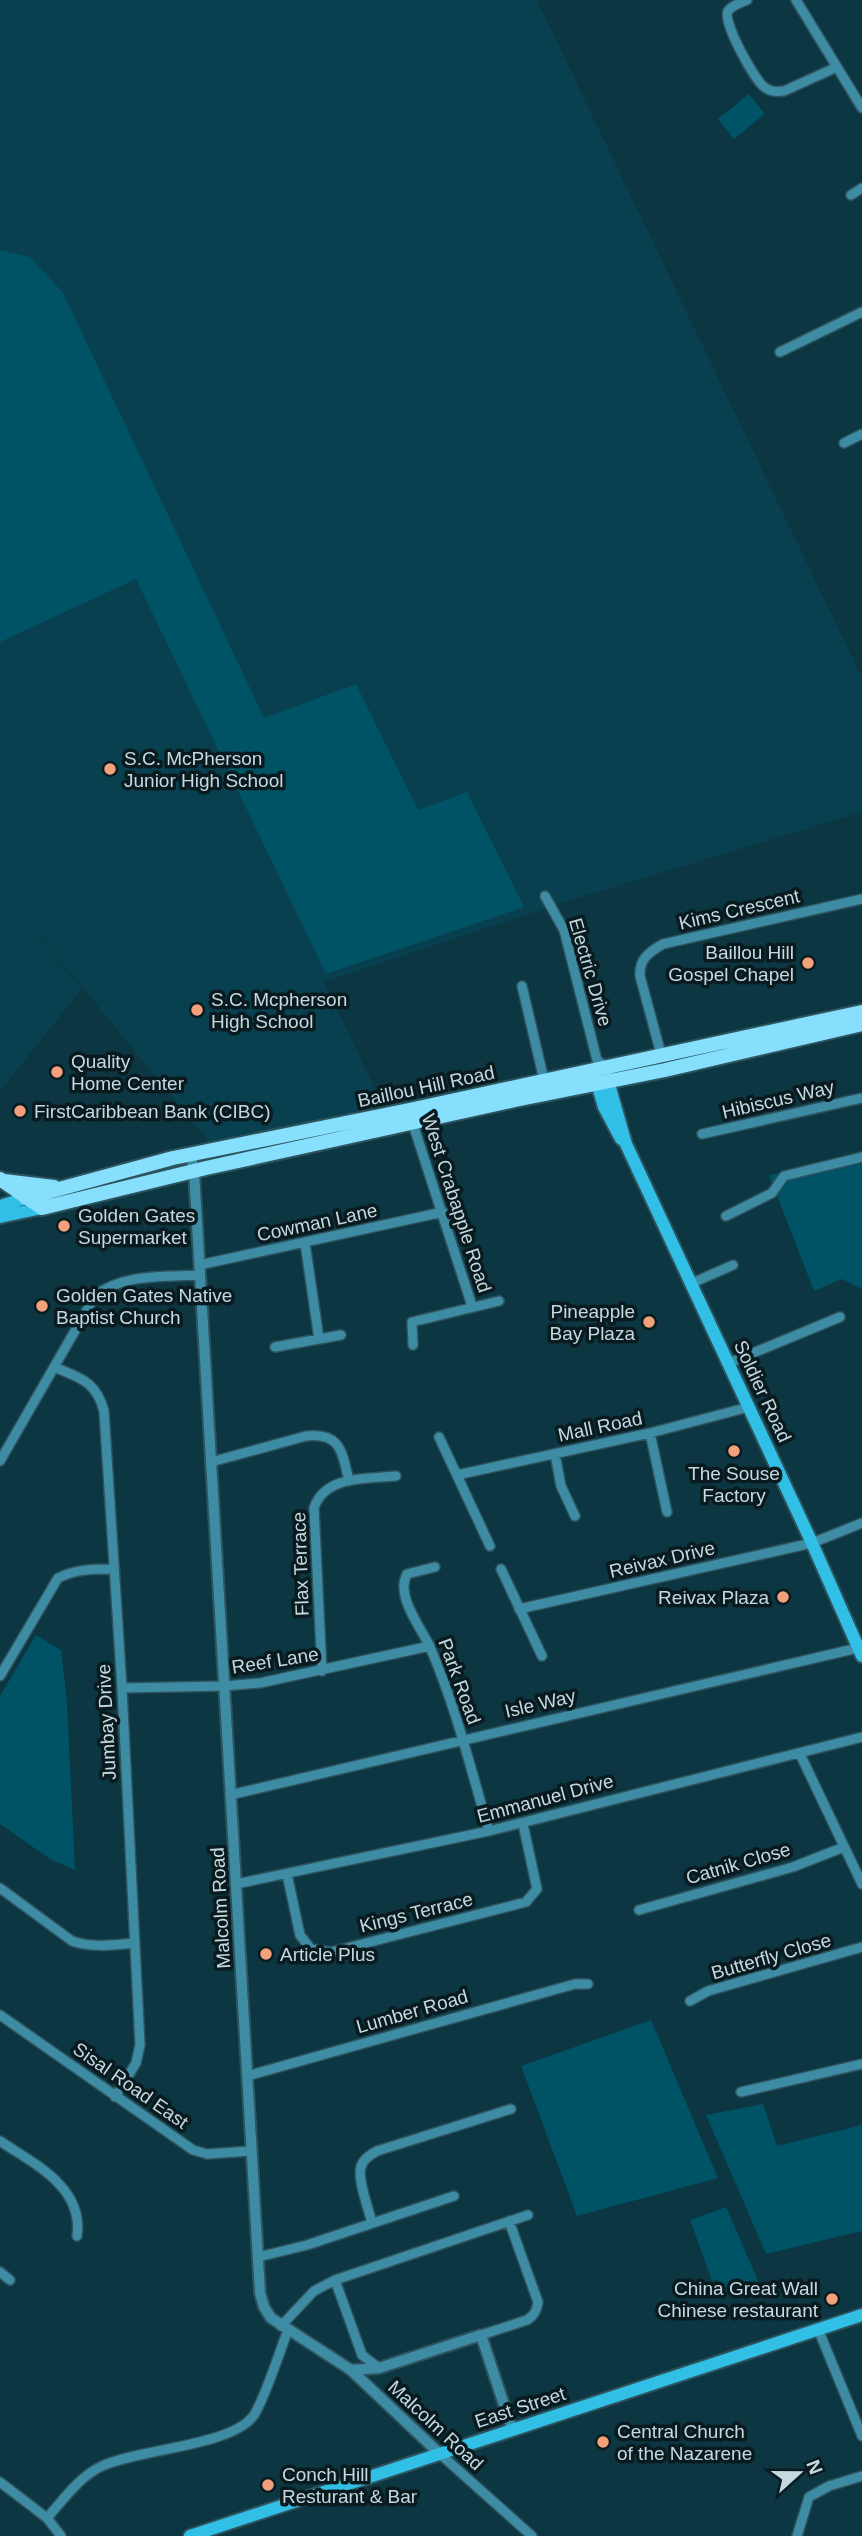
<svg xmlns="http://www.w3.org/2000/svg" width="862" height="2536" font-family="Helvetica,sans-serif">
<rect width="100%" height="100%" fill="#0c3641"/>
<path fill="#09404f" d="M0 0H537L862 678V812L568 901 324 982 384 1107 211 1144 13 903 82 989 0 1091Z"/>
<path fill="#005265" d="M749 94 765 114 734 139 718 119Z
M0 250 30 257 63 293 264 718 356 684 418 810 467 792 524 907 326 974 136 579 0 642Z
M862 1155V1289L842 1279 814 1291 769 1175Z
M36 1635 61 1650 67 1702 75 1870 50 1859 0 1824V1696Z
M651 2020 718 2178 577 2216 521 2066Z
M763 2104 777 2146 862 2125V2231L766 2254 706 2115Z
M726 2207 759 2283 721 2295 717 2280 712 2281 690 2220Z"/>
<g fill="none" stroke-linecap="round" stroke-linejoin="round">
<defs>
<path id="minor" d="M747 0C741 3 732 5 728 11 722 22 754 78 763 86 770 92 776 92 784 91L837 67
M796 0 862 108
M851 195 862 188
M780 352 862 312
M844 443 862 434
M545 896 564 930 597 1060 605 1066
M522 986 544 1080
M661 1054 640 976C639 959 649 952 663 944L862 899
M411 1118 472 1306
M702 1134 862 1098
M726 1216 772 1193 784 1176 862 1157
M305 1243 319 1339
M199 1265 443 1212
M690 1284 733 1265
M413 1345 412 1322 499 1301
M275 1347 341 1335
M729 1363 840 1317
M54 1367C80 1378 96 1381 104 1411L122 1688 140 2045 136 2063 115 2097
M650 1433 667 1512
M439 1437 490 1546
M555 1454 561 1486 575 1516
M0 1461 95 1296C123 1273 165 1277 200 1275
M211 1462 306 1436C341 1432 342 1452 349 1481
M457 1475 650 1433 749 1407
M435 1567 407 1574C395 1596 421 1627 430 1647 456 1707 471 1770 489 1831
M501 1569 542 1656
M519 1609 812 1543 862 1523
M322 1671 314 1508C325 1475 367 1479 396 1476
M0 1676 58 1578C76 1569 94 1569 114 1569
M122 1688 224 1686 260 1683 430 1646
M800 1754 862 1884
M230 1795 858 1648
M287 1874 300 1935 311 1949 331 1952 526 1902 537 1889 523 1824
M236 1884 489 1831 862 1737
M0 1888 72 1941C92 1948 112 1945 134 1943
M639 1910 793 1867 844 1847
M690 2001 708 1991 862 1947
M0 2015 193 2150 207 2154 251 2151
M247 2076 575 1984H588
M741 2092 862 2064
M0 2141C34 2164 84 2187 77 2236
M372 2223C369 2210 357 2179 361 2167 363 2159 370 2155 377 2151L511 2109
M258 2257 307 2245 454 2196
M0 2272 10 2280
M335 2280 362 2355 379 2368
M281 2326 314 2291 335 2280 528 2215
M818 2329 862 2436
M481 2335 527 2320C534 2316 537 2311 538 2302L509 2221
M440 2454 532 2536
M0 2482 47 2518 61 2536
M47 2518C63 2500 80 2476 102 2466 138 2449 233 2446 254 2415 266 2396 279 2353 288 2330
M797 2536 809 2497 829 2486 862 2476"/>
<path id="tertiary" d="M191 1154 194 1172 260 2293 264 2307 271 2318 351 2370 440 2454
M351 2370 379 2368 481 2335 512 2429"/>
<path id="secondary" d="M606 1074 626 1144 812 1543 862 1656
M595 1076 604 1107 621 1139
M0 1206 26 1198
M0 1217 42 1208
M190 2536 862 2315"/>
<path id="primary" d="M0 1179 42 1208 206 1168 515 1100 665 1070 862 1024
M4 1181 54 1187
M26 1198 173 1158 409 1110 862 1012"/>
</defs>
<use href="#minor" stroke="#2d535e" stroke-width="12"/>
<use href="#tertiary" stroke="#2d535e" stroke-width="14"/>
<use href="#secondary" stroke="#2d535e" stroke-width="16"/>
<use href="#primary" stroke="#2d535e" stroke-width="18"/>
<use href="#minor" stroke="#3e8ca4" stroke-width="9"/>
<use href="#tertiary" stroke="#3e8ca4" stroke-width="10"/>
<use href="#secondary" stroke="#32bfe6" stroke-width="12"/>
<use href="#primary" stroke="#86e0fd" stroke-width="14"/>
</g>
<g fill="#f1a17b" stroke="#0a1b20" stroke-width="2.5">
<circle cx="110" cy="769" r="7"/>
<circle cx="808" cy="963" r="7"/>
<circle cx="197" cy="1010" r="7"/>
<circle cx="57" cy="1072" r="7"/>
<circle cx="20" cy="1111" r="7"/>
<circle cx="64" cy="1226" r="7"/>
<circle cx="42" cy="1306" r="7"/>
<circle cx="649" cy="1322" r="7"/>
<circle cx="734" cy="1451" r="7"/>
<circle cx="783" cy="1597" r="7"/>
<circle cx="266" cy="1954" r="7"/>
<circle cx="832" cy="2299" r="7"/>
<circle cx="603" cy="2442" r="7"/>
<circle cx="268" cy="2485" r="7"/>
</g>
<g text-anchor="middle" stroke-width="7" stroke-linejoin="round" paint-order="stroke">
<g font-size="19" fill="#c5d9e1" stroke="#0a1b20" text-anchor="start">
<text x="124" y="765">S.C. McPherson<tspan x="124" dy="22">Junior High School</tspan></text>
<text x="794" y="959" text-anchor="end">Baillou Hill<tspan x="794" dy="22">Gospel Chapel</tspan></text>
<text x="211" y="1006">S.C. Mcpherson<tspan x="211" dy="22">High School</tspan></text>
<text x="71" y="1068">Quality<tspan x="71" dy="22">Home Center</tspan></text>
<text x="34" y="1118">FirstCaribbean Bank (CIBC)</text>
<text x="78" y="1222">Golden Gates<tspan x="78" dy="22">Supermarket</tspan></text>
<text x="56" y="1302">Golden Gates Native<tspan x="56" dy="22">Baptist Church</tspan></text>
<text x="635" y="1318" text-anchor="end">Pineapple<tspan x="635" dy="22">Bay Plaza</tspan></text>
<text x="734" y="1480" text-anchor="middle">The Souse<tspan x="734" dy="22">Factory</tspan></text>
<text x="769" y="1604" text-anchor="end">Reivax Plaza</text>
<text x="280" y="1961">Article Plus</text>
<text x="818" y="2295" text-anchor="end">China Great Wall<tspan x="818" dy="22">Chinese restaurant</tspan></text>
<text x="617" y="2438">Central Church<tspan x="617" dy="22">of the Nazarene</tspan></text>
<text x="282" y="2481">Conch Hill<tspan x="282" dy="22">Resturant &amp; Bar</tspan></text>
</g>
<g font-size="19" fill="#c5d9e1" stroke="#0a1b20">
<text transform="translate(739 909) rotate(-13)" y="7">Kims Crescent</text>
<text transform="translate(591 972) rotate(74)" y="7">Electric Drive</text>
<text transform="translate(426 1086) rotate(-12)" y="7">Baillou Hill Road</text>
<text transform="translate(778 1099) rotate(-13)" y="7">Hibiscus Way</text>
<text transform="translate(457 1203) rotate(72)" y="7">West Crabapple Road</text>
<text transform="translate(317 1222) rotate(-12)" y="7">Cowman Lane</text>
<text transform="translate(763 1391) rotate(65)" y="7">Soldier Road</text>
<text transform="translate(600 1426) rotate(-12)" y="7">Mall Road</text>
<text transform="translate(662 1559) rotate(-13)" y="7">Reivax Drive</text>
<text transform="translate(300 1564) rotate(-92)" y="7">Flax Terrace</text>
<text transform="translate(275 1660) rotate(-9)" y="7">Reef Lane</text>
<text transform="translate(460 1681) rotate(70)" y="7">Park Road</text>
<text transform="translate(540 1703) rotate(-13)" y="7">Isle Way</text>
<text transform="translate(106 1722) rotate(-93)" y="7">Jumbay Drive</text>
<text transform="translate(545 1798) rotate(-15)" y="7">Emmanuel Drive</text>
<text transform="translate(738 1863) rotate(-16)" y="7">Catnik Close</text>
<text transform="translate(220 1908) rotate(-93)" y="7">Malcolm Road</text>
<text transform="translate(416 1912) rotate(-14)" y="7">Kings Terrace</text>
<text transform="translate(771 1956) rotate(-16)" y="7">Butterfly Close</text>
<text transform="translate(412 2011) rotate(-16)" y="7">Lumber Road</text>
<text transform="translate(131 2085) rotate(35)" y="7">Sisal Road East</text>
<text transform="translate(520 2407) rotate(-18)" y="7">East Street</text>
<text transform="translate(436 2425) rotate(43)" y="7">Malcolm Road</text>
</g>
</g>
<g transform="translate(799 2473) rotate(69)" stroke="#0a1b20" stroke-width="5" paint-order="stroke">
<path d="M0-5L12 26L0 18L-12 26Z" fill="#c5d9e1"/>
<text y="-10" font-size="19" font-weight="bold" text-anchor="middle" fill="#c5d9e1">N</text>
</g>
</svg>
